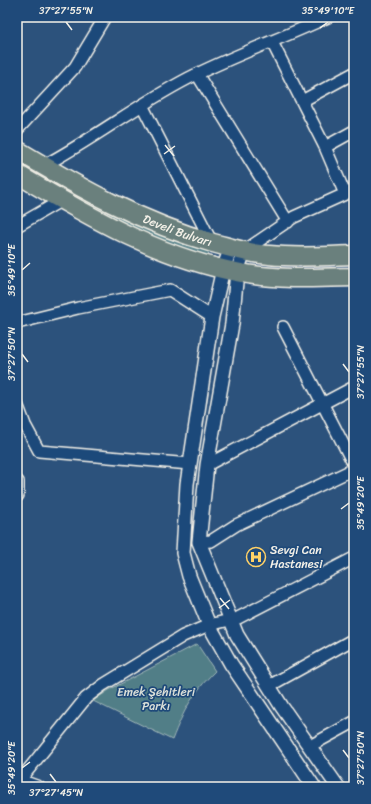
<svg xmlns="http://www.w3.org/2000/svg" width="371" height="804" font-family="Sriracha,sans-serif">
<rect width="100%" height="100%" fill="#2c527c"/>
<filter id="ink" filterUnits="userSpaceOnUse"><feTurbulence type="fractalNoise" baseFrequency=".025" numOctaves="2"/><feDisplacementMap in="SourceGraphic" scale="8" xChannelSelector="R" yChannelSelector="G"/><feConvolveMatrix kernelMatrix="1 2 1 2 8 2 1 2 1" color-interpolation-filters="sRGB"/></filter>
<g filter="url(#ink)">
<path fill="#517e87" stroke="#a2b8b8" d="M17 158 118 216 162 235 210 251 206 261 116 222 17 167Z
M197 644 215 671C192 694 184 710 172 740L93 701 109 690Z"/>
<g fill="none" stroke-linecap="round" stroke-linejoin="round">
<defs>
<path id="minor" d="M272 42 325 147 345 194
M197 74 288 222
M302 101 354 73
M142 105 212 243
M17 130 75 67 105 17
M325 147 354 131
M43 166C96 138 143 100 197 74 240 53 285 37 328 17
M17 226 62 200
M244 251 294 217 354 190
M17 323 78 308 170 290 212 317
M283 327 354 465
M17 404 25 425 39 451 190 464
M207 465 354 387
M199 542 211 541 236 525 354 469
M269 686 354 639
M310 746 354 722
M17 779 39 787
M20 780 86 698 103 685 183 636 209 625 238 618 354 558"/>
<path id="tertiary" d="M231 248 223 269 212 317 187 484 183 553 189 576 209 625 231 664 314 787
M244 251 237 272 232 324 207 465 199 542 237 635 282 707 338 787
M17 482V495"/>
<path id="secondary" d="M17 781 20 780 21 787"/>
<g id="trunk">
<path id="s1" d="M17 150C80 188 142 223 213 243 232 248 250 254 269 255 297 258 326 256 354 255"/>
<path d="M17 174C88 216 159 258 241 273 278 280 317 278 354 277"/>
</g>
</defs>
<use href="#minor" stroke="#f4f1e8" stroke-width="14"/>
<use href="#tertiary" stroke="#f4f1e8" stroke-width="16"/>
<use href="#secondary" stroke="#f4f1e8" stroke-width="18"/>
<use href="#trunk" stroke="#f4f1e8" stroke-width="21"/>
<use href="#minor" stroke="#1f4a7a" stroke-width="11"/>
<use href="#tertiary" stroke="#1f4a7a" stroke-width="13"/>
<use href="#secondary" stroke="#1f4a7a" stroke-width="15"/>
<use href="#trunk" stroke="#6a807d" stroke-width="18"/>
</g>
</g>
<path fill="none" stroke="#f4f1e8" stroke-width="1.5" d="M66 22 72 30M320 28 328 22M165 145 174 156M164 154 175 146M22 270 30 263M22 354 28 362M343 364 349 372M341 509 349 503M220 598 229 609M219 608 230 600M343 750 349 758M22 768 30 762M50 774 56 782"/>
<defs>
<symbol id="hospital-ring" viewBox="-11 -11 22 22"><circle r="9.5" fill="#1f4a7a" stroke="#ffd166" stroke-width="1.5"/><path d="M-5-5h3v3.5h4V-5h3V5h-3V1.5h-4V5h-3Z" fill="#ffd166"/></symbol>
</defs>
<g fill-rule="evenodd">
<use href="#hospital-ring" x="245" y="546" width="22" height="22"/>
</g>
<g text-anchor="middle" stroke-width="3.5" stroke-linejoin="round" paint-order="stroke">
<g font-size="12" fill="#f4f1e8" stroke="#1f4a7a">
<text dy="4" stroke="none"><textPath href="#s1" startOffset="180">Develi Bulvarı</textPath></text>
</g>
<g font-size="12" fill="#f4f1e8" stroke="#1f4a7a" text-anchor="start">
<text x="270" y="554">Sevgi Can<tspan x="270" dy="14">Hastanesi</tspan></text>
</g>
<g font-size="12" fill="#dce0d9" stroke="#1f4a7a">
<text x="156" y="696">Emek Şehitleri<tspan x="156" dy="14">Parkı</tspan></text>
</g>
</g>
<rect width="371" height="804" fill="none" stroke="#1f4a7a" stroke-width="44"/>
<rect x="22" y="22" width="327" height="760" fill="none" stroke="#f4f1e8" stroke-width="1.5"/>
<g font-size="10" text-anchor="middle" fill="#f4f1e8">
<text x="66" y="14">37°27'55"N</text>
<text x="328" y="14">35°49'10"E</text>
<text transform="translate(11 270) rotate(-90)" y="4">35°49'10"E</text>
<text transform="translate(11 354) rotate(-90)" y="4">37°27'50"N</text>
<text transform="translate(360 372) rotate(-90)" y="4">37°27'55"N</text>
<text transform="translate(360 503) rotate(-90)" y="4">35°49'20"E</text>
<text transform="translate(360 758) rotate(-90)" y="4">37°27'50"N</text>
<text transform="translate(11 768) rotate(-90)" y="4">35°49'20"E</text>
<text x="56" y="796">37°27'45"N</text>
</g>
</svg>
